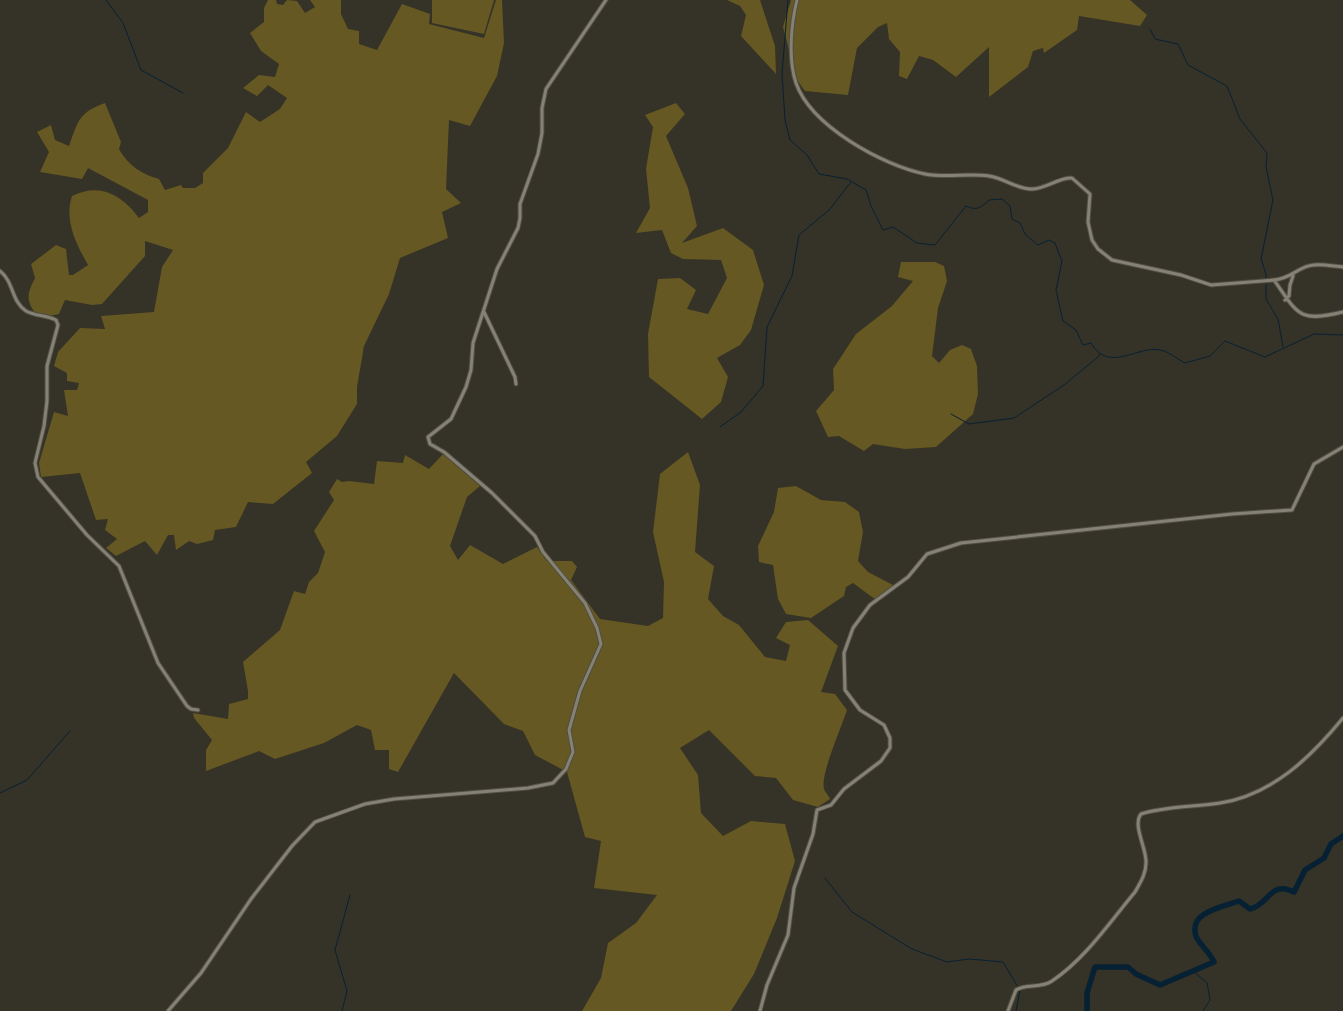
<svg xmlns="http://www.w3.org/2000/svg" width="1343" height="1011" font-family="'Archivo Narrow',sans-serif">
<rect width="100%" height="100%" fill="#353227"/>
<path fill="#655822" d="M268 0H276L277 4 283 5 287 0 297 1 305 13 315 7 310 0H341V14L348 29 359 31V44L377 50 402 4 430 14 429 24 484 38 496 0H502L504 43 497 76 470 126 449 120 446 189 461 203 442 212 448 238 400 258 389 294 364 346 357 387V404L337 436 306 462 312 473 273 504 248 502 236 527 215 530 213 540 197 544 189 541 176 550 174 535H168L157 555 145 541 116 556 106 548 117 539 105 530 108 519 96 520 80 473 41 477 39 463 54 412 68 416 64 390H77L79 383 67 381V373L54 366 58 352 80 328 105 329 101 316 154 312 162 267 173 250 145 241V256L102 304 92 305 65 300 59 314 50 316 35 313C25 299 28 292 35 278L31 264 56 245 66 249 69 275H73L88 265C76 244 64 220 72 196 100 182 122 195 139 218L148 212V200L88 168 82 179 40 172 49 152 37 132 51 125 55 140 69 146C78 121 79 112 105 103L121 142 119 149C128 165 141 174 159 179L165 190 181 185 183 188H195L203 183V173L228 148 246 112 260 122 280 109 287 98 268 85 257 96 243 88 259 75 275 77 279 64 261 51 250 33 264 22V8Z
M432 0H494L484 34 432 23Z
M727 0H760L775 46 776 74 741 36 746 15 740 6Z
M791 0H1130L1147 15 1140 26 1079 16 1077 30 1044 53 1043 48 1033 51 1028 67 989 97V47L956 77 933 60 919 56 907 79 899 76 900 52 889 39 887 23 878 27 857 48 848 95 805 91 797 80 783 27Z
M676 103 685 114 666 136 688 188 697 226 682 243 723 228 753 250 764 285 751 330 740 345 717 358 728 377 721 402 702 419 649 377 648 334 658 279 680 278 696 290 687 309 708 314 727 278 721 260 683 259 671 253 662 230 636 233 650 208 646 169 653 127 645 115Z
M901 262H935L944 266 947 281 938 308 932 356 939 363 950 350 962 345 971 349 977 366 978 394 973 414 936 447 905 449 873 444 864 451 839 436 828 437 816 411 834 390 833 369 856 334 892 306 913 281 898 277Z
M688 452 700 485 695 552 714 566 708 599 723 616 739 625 765 657 786 661 790 645 776 638 786 622 808 620 838 646 821 692 835 694 847 710C842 726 820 775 824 789 825 792 829 796 830 799L818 807 793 800 776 778 755 776 709 730 680 748 698 775 701 813 723 836 751 821 785 824 795 861 777 918 754 974 731 1011H582L601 978 608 943 636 923 657 895 594 888 601 841 585 837 567 772 535 755 523 731 504 724 454 673 398 772 389 769V750H375L371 730 357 725 324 743 275 759 259 751 206 771V750L212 740 194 718 193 713 228 719 229 704 248 699V691L243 662 280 630 294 591 305 594 309 582 318 573 325 552 314 531 334 500 329 492 337 479 342 482 349 481 374 484 377 461 403 463 405 455 429 469 443 454 480 486 467 497 450 546 458 560 470 545 503 564 537 547 547 561H572L577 567 571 580 600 619 648 626 663 618 664 582 653 532 660 474Z
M796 486 821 500 845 502 859 512 863 532 858 561 868 572 895 586 876 600 853 583 846 587 844 596 811 618 786 614 778 599 773 565 759 562 758 546 774 512 778 488Z"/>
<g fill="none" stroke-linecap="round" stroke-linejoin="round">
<path stroke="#072134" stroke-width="1" d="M106 0 123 23 141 70 183 93
M788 0 782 74 785 120 790 140 807 155 819 174 847 179 866 190 871 206 883 230 893 227 917 243 935 245 966 206C976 211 981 208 989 200L1002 199 1010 206 1012 219 1020 223 1025 234 1038 245 1049 240 1055 243 1062 261 1056 290 1063 321 1076 330 1083 345 1091 343C1109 374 1138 345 1160 350 1168 351 1177 359 1185 363L1210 356 1225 341 1265 357 1314 334 1343 335
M1150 29 1155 39 1178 44 1188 65 1227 86 1240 119 1267 153 1266 167 1273 200 1261 259 1266 274V299L1278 319 1283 347
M951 414 969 424 1014 418 1064 385 1098 357 1100 354
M720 427 741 412 763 386 767 327 792 276 799 235 829 210 851 182
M0 793 27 780 70 731
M825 878 852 912 912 949 947 962 969 959 1003 962 1018 987
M1193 971 1207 983 1210 1000 1203 1011
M342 1011 347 991 335 950 350 895
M1016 1011 1020 990"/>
<path stroke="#072134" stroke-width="5.5" d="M1087 1011V993L1095 967H1128L1136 974 1160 985 1214 962C1210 952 1198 943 1196 936 1188 912 1223 907 1239 901L1250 909C1270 904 1270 880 1294 892L1305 870 1324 858 1331 844 1343 836"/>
<defs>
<path id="minor" d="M797 0C791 24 788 59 796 83 811 126 882 165 925 174 946 178 968 173 989 176 1004 178 1016 189 1032 189 1046 189 1059 177 1072 178L1090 194 1088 222 1092 240 1098 249 1112 260 1181 275 1211 285 1274 280C1298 314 1298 323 1343 312
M0 271C14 282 11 301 26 311 35 316 46 315 56 320L58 325 47 366V401L44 426 35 463 38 477 87 535 119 566 158 663 187 706 191 709 198 710
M1274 280C1287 279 1292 273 1303 268 1315 262 1330 266 1343 267
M1285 300 1289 296 1290 285 1293 276
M484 312 515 377 516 384
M168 1011 201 973 251 899 292 846 315 822 365 804 394 799 528 788 553 783 566 769 573 752 569 730 580 691 601 644 597 628 585 603 543 552 535 536 492 493 444 452 430 444 428 437 451 419 466 387 471 370 473 343 497 269 518 228 520 218V204L538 154 542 133V108L546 89 606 0
M760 1011 767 985 788 935 794 888 813 834 817 810 831 805 844 789 881 761 890 748V738L884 725 860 710 845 690 844 653 853 628 870 605 908 577 927 554 961 543 1232 514 1292 510 1314 464 1343 447
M1008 1011 1016 990C1026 983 1041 989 1052 981 1085 959 1110 922 1135 892 1140 883 1146 874 1146 863 1147 849 1132 825 1141 814 1166 806 1195 807 1220 803 1272 795 1311 757 1343 718"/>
</defs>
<use href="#minor" stroke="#504d43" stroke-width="5"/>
<use href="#minor" stroke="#858174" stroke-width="3"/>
</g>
</svg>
